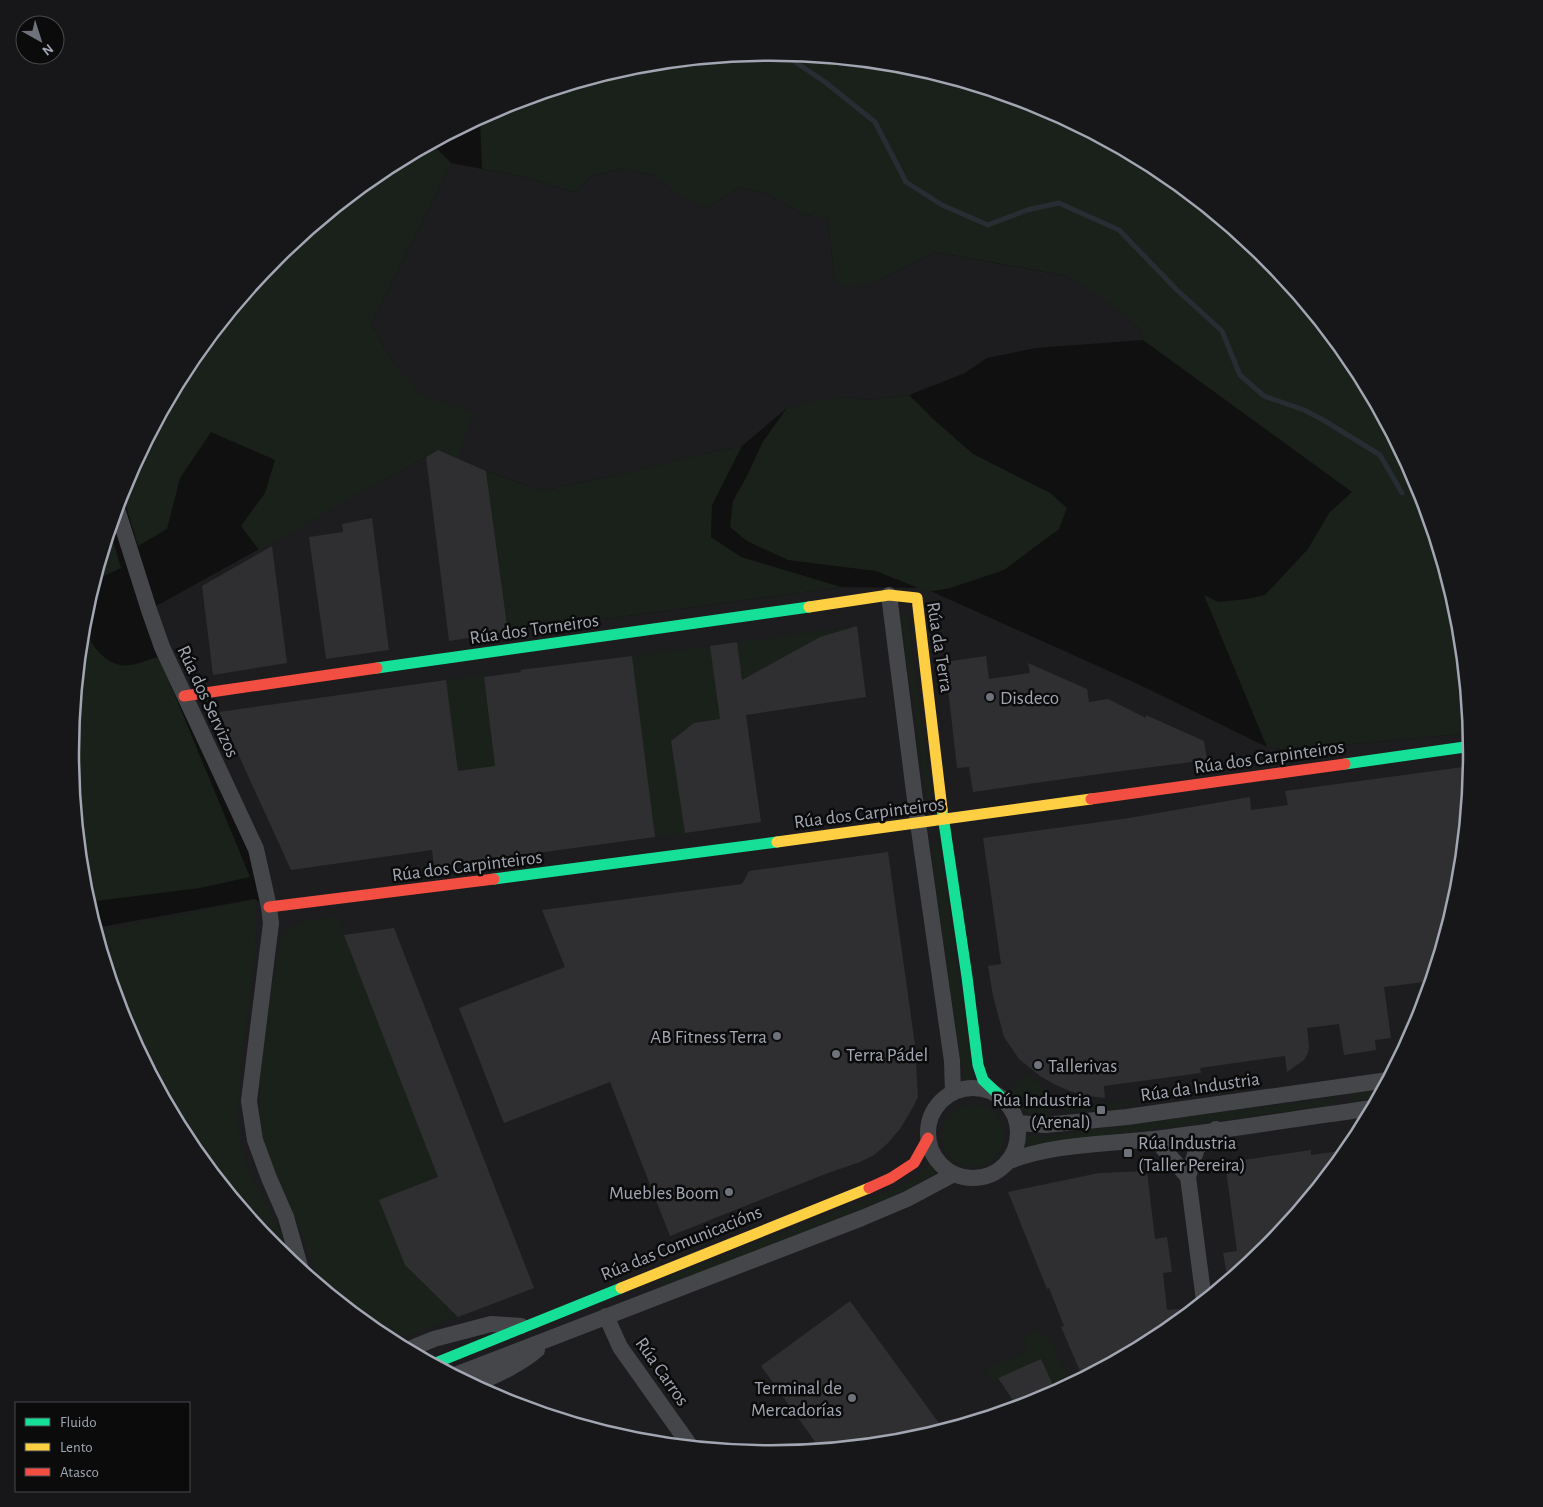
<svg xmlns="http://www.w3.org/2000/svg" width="1543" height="1507" font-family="'Alegreya Sans',sans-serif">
<rect width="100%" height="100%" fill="#101011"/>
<path fill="#1d1d1f" d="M451 163 529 178 574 192 592 176 622 168 653 175 682 196 707 207 740 187 768 194 802 214 828 219 834 275 872 283 935 252 1067 276 1107 300 1142 331 1143 340 1036 348 987 358 965 373 909 395 868 400 843 397 787 408 742 446 693 456 617 475 542 491 486 471 508 632 841 587 924 588 1140 685 1267 747 1287 750 1471 733 1472 754 1459 891 1419 1022 1354 1143 1267 1249 1161 1337 1039 1401 908 1441 771 1454 634 1441 503 1401 382 1336 276 1249 188 1143 124 1021 95 928 255 899 268 907 256 849 149 610 438 450 473 412 422 397 393 363 371 324Z"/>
<path fill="#1a211b" d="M772 53 909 66 1040 106 1161 171 1267 258 1355 364 1419 486 1459 617 1471 733 1287 750 1267 747 1204 595 1218 602 1247 599 1265 595 1308 549 1329 513 1352 492 1143 340 1142 331 1107 301 1067 276 997 263 935 252 872 283 841 287 834 275 828 219 802 214 768 194 740 187 707 207 682 197 653 175 622 168 592 176 574 192 529 178 482 169 480 118 504 106 635 66Z
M432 144 451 163 371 324 393 363 422 396 473 412 458 459 438 450 259 550 241 526 265 493 275 460 211 432 180 478 167 529 138 546 122 493 124 485 189 364 276 258 382 170Z
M909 395 933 419 973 454 1050 493 1067 508 1059 529 1004 570 950 588 928 592 876 571 788 560 747 541 730 527 733 501 748 474 762 443 787 408 822 400 843 397 868 400Z
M742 446 712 505 711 537 741 557 841 587 508 632 486 471 542 491 617 475 693 456Z
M110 531 121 568 95 580Z
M907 615 932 797 931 799 927 800 901 616Z
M853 627 820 637 742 680 737 642Z
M83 628C93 647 107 669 132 665 141 663 150 659 159 657L250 877 200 888 88 902 84 890 71 753Z
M710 646 720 719 694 723 671 741 685 833 655 837 632 656Z
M483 675 495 766 458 771 446 680Z
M931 843H939L974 1083H965L949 985Z
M255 899C259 958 245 1016 241 1074 239 1095 236 1115 239 1135 245 1182 280 1217 291 1262L276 1249 188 1143 124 1021 97 932Z
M337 917 438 1177 405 1265 458 1317 391 1341 382 1336 319 1284 312 1261 299 1227 287 1204 266 1156 260 1126 259 1103 261 1067 263 1039 281 937C298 918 313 920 337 917Z
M1024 1073 1048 1090 1050 1116C1028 1118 1021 1112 1008 1095Z
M1383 1090 1378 1098 1353 1101 1352 1094Z
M1064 1096 1099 1104 1131 1101 1132 1105 1113 1108 1066 1113Z
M1333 1098V1105L1023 1147 1025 1134 1037 1137Z
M942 1136a31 31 0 1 1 62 0a31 31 0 1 1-62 0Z
M930 1162 937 1172 903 1192 663 1287 660 1280 894 1189 920 1175Z
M1039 1331 1050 1339 1070 1385 1054 1394 1051 1388 1054 1386 1047 1372 1045 1373 1042 1368 1046 1365 1043 1358 998 1378 996 1381H990L985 1372 995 1364 1027 1352 1024 1341 1029 1334Z"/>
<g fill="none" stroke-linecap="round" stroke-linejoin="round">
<path stroke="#262d33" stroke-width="5" d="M765 53 785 55 825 82 875 122 906 182 942 205 988 225 1027 210 1059 203 1119 230 1177 290 1222 331 1240 375 1264 396 1304 410 1325 421 1380 455 1402 493"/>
</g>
<path fill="#2f2f31" d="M438 450 486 471 508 632 449 641 426 457Z
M372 518 389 650 326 659 309 537 343 532 342 524Z
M272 546 287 663 213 675 202 586Z
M857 626 866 697 746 715 761 822 685 833 671 741 694 723 720 719 710 646 737 642 742 680 820 637Z
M632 656 655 837 434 867 432 850 291 870 219 712 446 680 458 771 495 766 484 677 521 672 520 670Z
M986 656 989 679 1030 673 1028 663 1087 689 1089 702 1108 699 1146 718V715L1204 741 1207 760 1099 774 973 792 969 767 957 768 945 662Z
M1471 766 1459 891 1456 901 1450 902 1452 914 1432 981 1384 987 1391 1038 1375 1040 1376 1050 1344 1055 1339 1024 1307 1028 1309 1047 1308 1053 1304 1060 1287 1072 1285 1056 1200 1068 1201 1073 1104 1086 1105 1098 1088 1096 1070 1091 1054 1084 1040 1076 1019 1059 1004 1037 993 996 988 966 1001 964 983 838 1129 818 1250 797 1251 810 1288 805 1285 791Z
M888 852 915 1045 918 1097 912 1109 900 1129 887 1144 874 1155 860 1162 828 1173 670 1236 610 1082 504 1123 459 1008 565 967 542 910 742 884 749 871Z
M394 928 534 1288 458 1317 405 1265 379 1200 438 1177 344 935Z
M1311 1150V1155L1348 1150 1267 1249 1228 1281 1223 1253 1237 1251 1226 1170 1230 1164 1237 1161Z
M1147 1171 1155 1239 1167 1237 1172 1272 1163 1273 1167 1310 1179 1309 1181 1320 1161 1337 1083 1378 1061 1327 1064 1326 1049 1288 1047 1289 1008 1192 1099 1173Z
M850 1301 944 1430 908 1441 821 1450 761 1366Z
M1041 1359 1054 1387 1051 1388 1054 1394 1040 1401 1018 1408 998 1378Z"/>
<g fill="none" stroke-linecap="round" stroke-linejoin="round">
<path stroke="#454649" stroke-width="16" d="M117 509 149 610 162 647 256 849 269 907 271 923 249 1101 255 1140 269 1178 286 1217 301 1270
M889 595 918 823 952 1061 953 1093
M928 1133a45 45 0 1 1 90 0a45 45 0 1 1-90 0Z
M1017 1123 1045 1125 1127 1117 1388 1080
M1155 1139 1188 1177
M1007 1162C1051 1144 1106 1144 1154 1139 1227 1130 1300 1118 1373 1108
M1204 1301 1188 1177 1197 1148 1216 1129
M606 1316 620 1347 691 1447
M407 1350 434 1339 491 1324 521 1326
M455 1375 862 1218 907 1199 954 1174
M474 1385C496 1375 518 1366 537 1350"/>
<path stroke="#16e098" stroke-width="11" d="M377 668 809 607
M1345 764 1472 746
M942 809 967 977 978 1065 983 1080 1002 1098
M494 879 777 842
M433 1364 621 1288"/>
<path stroke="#ffcf43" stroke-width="11" d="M809 607 889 595 917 598 942 809
M777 842 1091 799
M621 1288 869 1188"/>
<path stroke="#f24e42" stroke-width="11" d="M184 696 377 668
M1091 799 1345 764
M269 907 494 879
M869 1188 891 1178 914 1163 928 1138"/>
</g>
<g fill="#6e727a" stroke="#0b0b0c" stroke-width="2">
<circle cx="990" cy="697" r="5"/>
<circle cx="777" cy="1036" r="5"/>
<circle cx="836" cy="1054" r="5"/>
<circle cx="1038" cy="1065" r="5"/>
<rect x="1096" y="1105" width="10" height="10" rx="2.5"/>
<rect x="1123" y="1148" width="10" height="10" rx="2.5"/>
<circle cx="729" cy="1192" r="5"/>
<circle cx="852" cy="1398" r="5"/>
</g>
<g text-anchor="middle" stroke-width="5" stroke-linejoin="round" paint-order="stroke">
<g font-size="19" fill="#a1a6b2" stroke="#0b0b0c">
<text transform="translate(534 628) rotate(-8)" y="7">Rúa dos Torneiros</text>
<text transform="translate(941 647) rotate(81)" y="7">Rúa da Terra</text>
<text transform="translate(209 701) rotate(65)" y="7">Rúa dos Servizos</text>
<text transform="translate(1269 756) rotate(-8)" y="7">Rúa dos Carpinteiros</text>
<text transform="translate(869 812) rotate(-7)" y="7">Rúa dos Carpinteiros</text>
<text transform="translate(467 865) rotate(-7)" y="7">Rúa dos Carpinteiros</text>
<text transform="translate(1200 1086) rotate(-8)" y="7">Rúa da Industria</text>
<text transform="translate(681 1242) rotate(-22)" y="7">Rúa das Comunicacións</text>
<text transform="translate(663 1371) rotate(55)" y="7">Rúa Carros</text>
</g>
<g font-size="19" fill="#a1a6b2" stroke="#0b0b0c" text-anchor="start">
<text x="1000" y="704">Disdeco</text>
<text x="767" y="1043" text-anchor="end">AB Fitness Terra</text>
<text x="846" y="1061">Terra Pádel</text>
<text x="1048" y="1072">Tallerivas</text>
<text x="1091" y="1106" text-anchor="end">Rúa Industria<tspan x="1091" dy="22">(Arenal)</tspan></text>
<text x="1138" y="1149">Rúa Industria<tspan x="1138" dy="22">(Taller Pereira)</tspan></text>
<text x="719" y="1199" text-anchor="end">Muebles Boom</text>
<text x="842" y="1394" text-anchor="end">Terminal de<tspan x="842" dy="22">Mercadorías</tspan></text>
</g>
</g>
<path d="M0 0H1543V1507H0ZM79 753a692 692 0 1 1 1384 0a692 692 0 1 1-1384 0Z" fill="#171719" fill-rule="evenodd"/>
<path fill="none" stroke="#a1a6b2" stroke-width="2.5" d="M79 753a692 692 0 1 1 1384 0a692 692 0 1 1-1384 0Z"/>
<rect x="15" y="1402" width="175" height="90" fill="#0b0b0c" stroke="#47494e"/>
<rect x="25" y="1418" width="25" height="8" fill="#16e098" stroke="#47494e"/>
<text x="60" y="1427" font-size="15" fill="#a1a6b2">Fluido</text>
<rect x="25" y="1443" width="25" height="8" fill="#ffcf43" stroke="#47494e"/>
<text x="60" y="1452" font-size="15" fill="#a1a6b2">Lento</text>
<rect x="25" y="1468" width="25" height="8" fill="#f24e42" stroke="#47494e"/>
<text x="60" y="1477" font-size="15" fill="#a1a6b2">Atasco</text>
<g transform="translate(40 40) rotate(141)"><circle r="24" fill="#0b0b0c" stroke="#47494e"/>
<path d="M0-4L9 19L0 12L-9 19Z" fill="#6e727a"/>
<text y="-8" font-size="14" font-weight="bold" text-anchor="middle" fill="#a1a6b2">N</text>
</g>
</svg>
